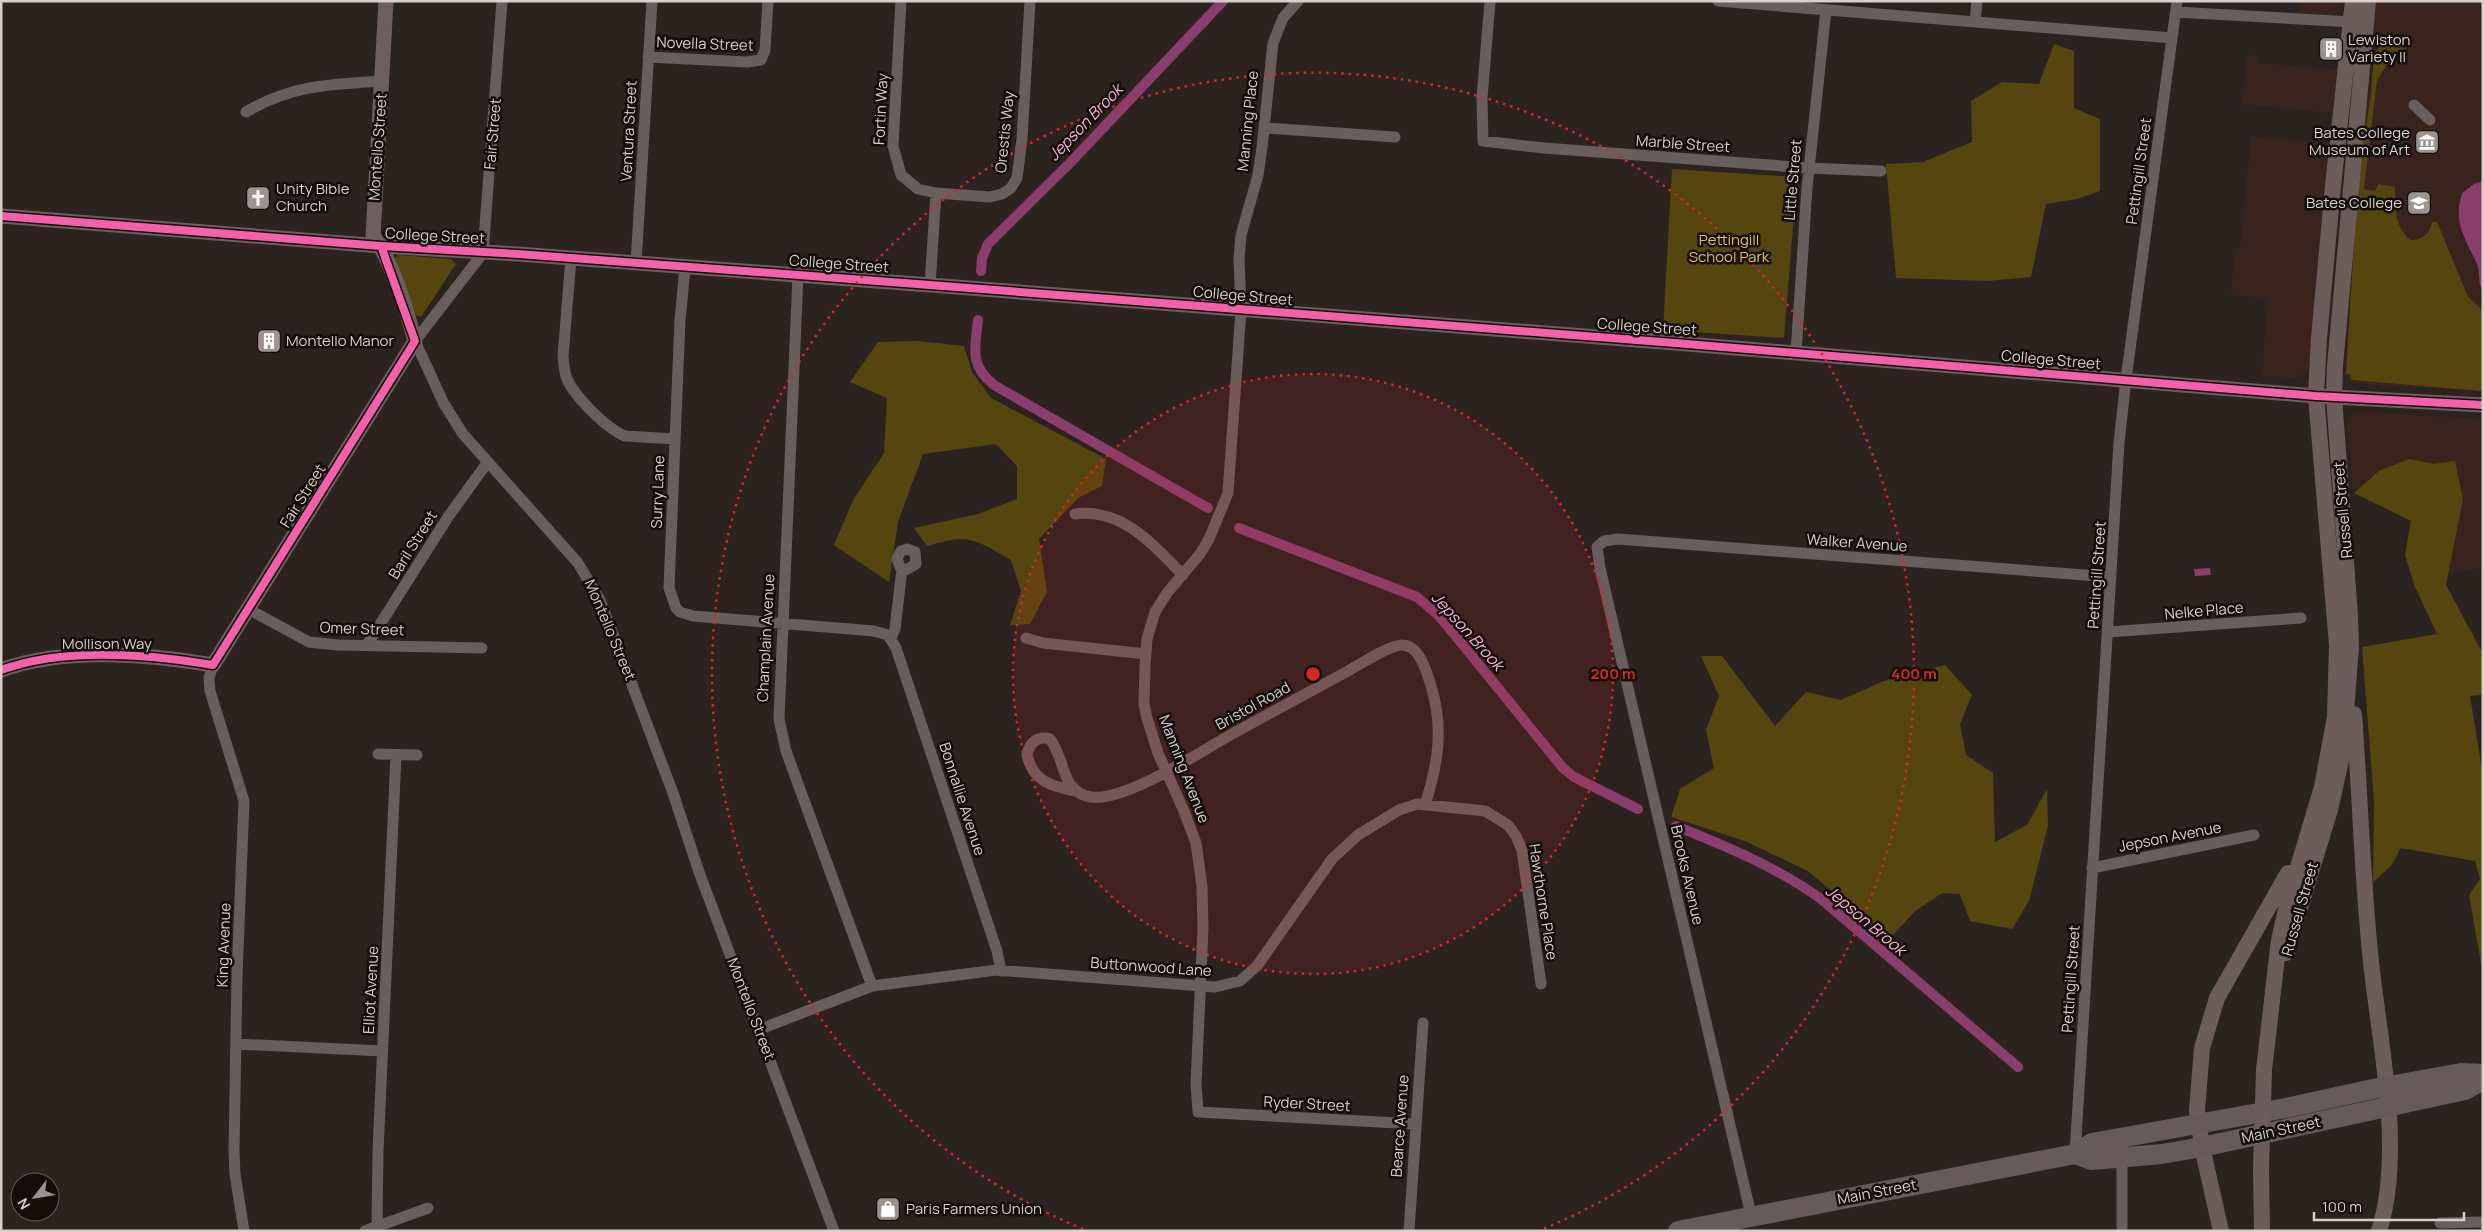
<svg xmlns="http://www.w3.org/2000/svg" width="2484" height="1232" font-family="Manrope,sans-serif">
<rect width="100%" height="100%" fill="#2c2320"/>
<path fill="#39241d" d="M2299 1H2343L2342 11 2325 16 2298 13Z
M2376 1H2483V392L2352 383 2347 376H2344L2360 154 2369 96Z
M2247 55 2258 56V63L2337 70 2333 113 2242 104Z
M2251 137 2331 144 2309 366 2307 372 2298 378 2262 376 2268 298 2231 295 2235 249H2240Z
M2357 412 2483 419V568L2444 574 2435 482 2352 489 2348 423 2350 417Z"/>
<path fill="#55460f" d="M2398 38 2408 41 2406 49 2389 62 2377 80 2364 189 2375 191 2378 184 2395 187C2395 209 2394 224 2410 240 2423 240 2430 234 2432 222H2437L2468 297 2483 311V391L2352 380 2350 374H2346L2358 179 2371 94 2374 55 2383 42Z
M2054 44 2074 51V108L2100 119V191L2077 199 2046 204 2031 277 1988 281 1896 278 1886 164 1923 162 1972 142 1971 101 2002 82 2039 84Z
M1672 169 1797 177 1784 338 1663 330Z
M398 255 451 259 456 264 421 317 415 315 394 259Z
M917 341 964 346 972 372 991 398 1106 459 1102 486 1078 498 1039 539 1047 592 1030 624 1010 625 1021 591 1011 560C975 539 968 533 927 546L914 528 978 514 1017 499V466L996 444 923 454 898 522 889 582 834 545 853 500 884 453 887 398 850 382 878 342Z
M2409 459 2434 464 2455 461 2463 499 2446 585 2483 654V695L2470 696 2483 775V974L2469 895 2480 879 2475 861 2401 848 2391 866 2373 882 2374 801 2362 647 2437 634 2415 587 2405 555 2411 521 2354 493 2379 471Z
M1701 656H1722L1775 726 1806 692 1841 700 1884 681 1945 665 1972 695 1960 724 1966 755 1993 773 1995 842 2027 825 2047 789 2048 826 2029 901 2012 929 1970 921 1960 894 1942 893 1914 912 1886 943 1855 911 1808 871 1745 841 1671 817 1680 789 1714 768 1706 730 1719 696Z"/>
<path fill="#893e6c" d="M2483 181V291C2477 283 2481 273 2477 264 2465 238 2453 223 2462 193L2474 184Z
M2210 568 2211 575 2195 576 2194 569Z"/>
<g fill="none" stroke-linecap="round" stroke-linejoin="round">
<path stroke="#893e6c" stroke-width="10" d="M981 271 982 258 988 244 1070 163 1223 1
M978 320C975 349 969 365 994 385L1208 508
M1239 528 1417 597 1439 616 1454 634 1563 768 1574 777 1638 809
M1676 826C1727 847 1777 867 1821 899L2018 1067"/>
<path stroke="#6a5d5d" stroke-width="11" d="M502 1 483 253 415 341 444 404 463 434 578 563 600 600 673 793 699 872 834 1231
M901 1 893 146 901 175 918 189 936 193 990 197 1002 194 1011 188 1017 178 1022 139 1030 1
M1298 1 1283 18 1273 43 1262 148 1258 175 1241 235 1239 259 1241 310 1228 493 1209 539 1200 554 1167 593 1155 612 1147 639 1145 666 1144 704 1147 718 1158 753 1184 811 1196 843 1202 886 1203 929 1196 1084 1198 1112 1415 1124
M1490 1 1482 98 1483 141 1544 148 1809 168 1881 171
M1718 1 2172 38
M2176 12 2352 22
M1975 22 1977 1
M648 57 747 62 761 60 765 50 768 1
M2414 105 2430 120
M246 112C291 85 332 84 382 81
M1265 128 1395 137
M571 258 563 356C564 365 564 372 567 379 575 397 607 429 625 436L675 439
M636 263 652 1
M685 268 680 320 669 588 676 608 680 612 693 616 874 631 888 635 896 648 997 951 1001 971
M798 275 779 719 786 751 872 986
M930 285 936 193
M1796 353 1807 188 1826 10
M1075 514C1123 508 1152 544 1183 575
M248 609 309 642 338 645 482 648
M2108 632 2301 618
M891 638 895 629 901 577 902 572 916 564 915 552 907 549 901 551 897 559 901 569
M1026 638 1043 643 1146 654
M367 645 448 517 487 463
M213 665 209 678 210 691 244 801 237 975 234 1151 235 1174 244 1231
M378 754 417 755
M1075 791C1050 786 1033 781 1027 755 1029 743 1038 735 1050 739 1066 759 1060 792 1091 797 1125 802 1202 751 1232 734 1270 713 1309 692 1348 671 1359 665 1391 644 1403 645 1420 646 1427 673 1431 686 1444 728 1438 764 1425 805
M2092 868 2254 835
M758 1030 872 986 997 970 1215 987 1240 981 1257 966 1332 859 1358 835 1399 810 1417 804 1485 811 1508 825 1516 836 1522 850 1541 984
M236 1044 382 1051
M2122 1152V1231
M2075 1154 2119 443 2126 379 2177 1
M1751 1215 1600 568 1597 547 1604 541 1618 539 2111 577
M2440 1223 2483 1222
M377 1227 378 1151 396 755
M365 1231 428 1208
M1409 1231 1423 1023"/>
<path stroke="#6e5e5f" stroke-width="15" d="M1 216 381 246 518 254 930 285 1675 343 2316 396 2483 405
M1 670C64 647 148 654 213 665L415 341C406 308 393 263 373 236L386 1"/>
<path stroke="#6d5c5c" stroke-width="16" d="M2354 714C2360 793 2362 873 2370 952 2378 1038 2405 1148 2379 1231
M2286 953 2330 810 2343 751 2351 647 2350 616 2334 397 2335 366 2368 1
M2264 1070 2279 940 2289 897 2322 787 2335 717 2337 645 2316 396 2319 338 2333 186 2353 1
M2261 1169 2262 1231
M2221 1231 2202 1147 2197 1110 2202 1048 2217 998 2288 873"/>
<path stroke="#68595a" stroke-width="20" d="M2075 1154 2092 1160 2162 1154 2202 1147 2465 1090 2483 1080
M1678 1231 2075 1154 2092 1143 2286 1108 2373 1089 2461 1073 2483 1074"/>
<path stroke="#6d5c5c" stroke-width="16" d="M2261 1169 2264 1070"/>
<defs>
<path id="cycleway" d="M1 216 381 246 518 254 930 285 1675 343 2316 396 2483 405
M1 670C64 647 148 654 213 665L415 341 381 246"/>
</defs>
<use href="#cycleway" stroke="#140d0a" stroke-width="11"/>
<use href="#cycleway" stroke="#f560ab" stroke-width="8"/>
</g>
<circle cx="1313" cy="674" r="300" fill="#d62828" fill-opacity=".12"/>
<g fill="none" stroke="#d62828" stroke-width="2.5" stroke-dasharray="2.5 5">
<circle cx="1313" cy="674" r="300"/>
<path d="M1083 1229A601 601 0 1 1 1543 1229"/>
</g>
<defs>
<symbol id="building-square" viewBox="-11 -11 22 22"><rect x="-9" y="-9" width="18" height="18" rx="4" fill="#9d928e" stroke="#140d0a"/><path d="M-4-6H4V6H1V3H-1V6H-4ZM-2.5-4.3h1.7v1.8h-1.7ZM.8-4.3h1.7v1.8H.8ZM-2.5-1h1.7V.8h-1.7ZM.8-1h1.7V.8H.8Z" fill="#fff"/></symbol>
<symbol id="museum-square" viewBox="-11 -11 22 22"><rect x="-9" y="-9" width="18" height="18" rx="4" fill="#9d928e" stroke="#140d0a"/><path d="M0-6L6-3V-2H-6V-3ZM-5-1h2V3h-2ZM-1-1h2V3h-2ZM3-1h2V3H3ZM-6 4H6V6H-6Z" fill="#fff"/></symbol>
<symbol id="church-square" viewBox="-11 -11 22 22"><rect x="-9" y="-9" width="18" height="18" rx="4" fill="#9d928e" stroke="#140d0a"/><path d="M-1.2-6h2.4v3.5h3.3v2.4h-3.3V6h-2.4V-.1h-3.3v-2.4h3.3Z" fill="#fff"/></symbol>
<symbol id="university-square" viewBox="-11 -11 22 22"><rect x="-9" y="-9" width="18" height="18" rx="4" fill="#9d928e" stroke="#140d0a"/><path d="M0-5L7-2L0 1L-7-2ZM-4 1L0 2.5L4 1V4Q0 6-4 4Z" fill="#fff"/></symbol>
<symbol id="shop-square" viewBox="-11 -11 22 22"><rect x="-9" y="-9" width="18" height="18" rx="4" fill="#9d928e" stroke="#140d0a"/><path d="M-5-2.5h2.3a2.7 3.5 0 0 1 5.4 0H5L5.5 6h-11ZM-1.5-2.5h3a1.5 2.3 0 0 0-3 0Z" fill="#fff"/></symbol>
</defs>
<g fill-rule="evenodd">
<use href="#building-square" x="2317" y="35" width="28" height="28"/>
<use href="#museum-square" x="2413" y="128" width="28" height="28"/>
<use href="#church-square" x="244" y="184" width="28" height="28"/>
<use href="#university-square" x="2405" y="189" width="28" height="28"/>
<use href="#building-square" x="255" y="327" width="28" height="28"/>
<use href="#shop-square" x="874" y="1195" width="28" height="28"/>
</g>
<g text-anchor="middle" stroke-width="5" stroke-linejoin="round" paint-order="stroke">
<g font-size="15" fill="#daceca" stroke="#140d0a" text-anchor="start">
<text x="2348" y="45">Lewiston<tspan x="2348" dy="17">Variety II</tspan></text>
<text x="2410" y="138" text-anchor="end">Bates College<tspan x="2410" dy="17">Museum of Art</tspan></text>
<text x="276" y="194">Unity Bible<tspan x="276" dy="17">Church</tspan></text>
<text x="2402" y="208" text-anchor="end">Bates College</text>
<text x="286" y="346">Montello Manor</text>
<text x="906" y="1214">Paris Farmers Union</text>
</g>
<g font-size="15" fill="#daceca" stroke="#140d0a">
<text transform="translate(705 44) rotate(2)" y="5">Novella Street</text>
<text transform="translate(881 109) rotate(-87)" y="5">Fortin Way</text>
<text transform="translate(1248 121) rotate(-84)" y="5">Manning Place</text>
<text transform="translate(629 131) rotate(-87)" y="5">Ventura Street</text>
<text transform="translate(1005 132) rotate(-84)" y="5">Orestis Way</text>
<text transform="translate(493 134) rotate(-85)" y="5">Fair Street</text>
<text transform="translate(1683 144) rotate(4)" y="5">Marble Street</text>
<text transform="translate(378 147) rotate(-86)" y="5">Montello Street</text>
<text transform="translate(2139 171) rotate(-82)" y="5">Pettingill Street</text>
<text transform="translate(1793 180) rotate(-85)" y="5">Little Street</text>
<text transform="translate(435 236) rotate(3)" y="5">College Street</text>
<text transform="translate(839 264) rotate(4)" y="5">College Street</text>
<text transform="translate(1243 296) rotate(5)" y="5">College Street</text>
<text transform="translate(1647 327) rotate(4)" y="5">College Street</text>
<text transform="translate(2051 360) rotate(5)" y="5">College Street</text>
<text transform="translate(658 492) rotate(-88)" y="5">Surry Lane</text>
<text transform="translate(303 496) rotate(-58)" y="5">Fair Street</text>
<text transform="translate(2343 510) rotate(-95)" y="5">Russell Street</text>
<text transform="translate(1857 543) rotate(4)" y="5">Walker Avenue</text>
<text transform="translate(413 545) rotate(-58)" y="5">Baril Street</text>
<text transform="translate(2097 575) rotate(-86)" y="5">Pettingill Street</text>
<text transform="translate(2204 611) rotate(-5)" y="5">Nelke Place</text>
<text transform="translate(362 629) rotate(2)" y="5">Omer Street</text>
<text transform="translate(610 630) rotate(67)" y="5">Montello Street</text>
<text transform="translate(766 638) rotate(-87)" y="5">Champlain Avenue</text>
<text x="107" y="649">Mollison Way</text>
<text transform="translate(1253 706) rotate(-29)" y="5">Bristol Road</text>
<text transform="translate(1184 769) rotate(69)" y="5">Manning Avenue</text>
<text transform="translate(962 799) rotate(72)" y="5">Bonnallie Avenue</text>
<text transform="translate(2170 837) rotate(-11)" y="5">Jepson Avenue</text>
<text transform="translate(1687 875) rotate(77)" y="5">Brooks Avenue</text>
<text transform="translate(1543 902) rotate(81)" y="5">Hawthorne Place</text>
<text transform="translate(2300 909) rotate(-74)" y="5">Russell Street</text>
<text transform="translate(224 945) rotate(-88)" y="5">King Avenue</text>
<text transform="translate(1151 967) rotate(4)" y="5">Buttonwood Lane</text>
<text transform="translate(2071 979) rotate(-86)" y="5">Pettingill Street</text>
<text transform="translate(371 990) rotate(-87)" y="5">Elliot Avenue</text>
<text transform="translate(751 1009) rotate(69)" y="5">Montello Street</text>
<text transform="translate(1307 1104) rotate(3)" y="5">Ryder Street</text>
<text transform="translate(1400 1126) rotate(-86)" y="5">Bearce Avenue</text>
<text transform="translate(2281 1130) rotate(-12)" y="5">Main Street</text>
<text transform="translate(1877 1192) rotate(-11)" y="5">Main Street</text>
</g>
<g font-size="15" fill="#e6c434" stroke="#140d0a">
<text x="1729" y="245">Pettingill<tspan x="1729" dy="17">School Park</tspan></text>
</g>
<g font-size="16" font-style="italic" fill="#f8b3da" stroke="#140d0a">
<text transform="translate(1085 122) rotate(-46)" y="6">Jepson Brook</text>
<text transform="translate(1468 631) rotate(48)" y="6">Jepson Brook</text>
<text transform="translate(1866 920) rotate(40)" y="6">Jepson Brook</text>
</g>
</g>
<circle cx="1313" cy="674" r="8" fill="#d62828" stroke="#140d0a" stroke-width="2.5"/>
<g font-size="15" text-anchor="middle" font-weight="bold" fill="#d62828" stroke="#140d0a" stroke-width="5" stroke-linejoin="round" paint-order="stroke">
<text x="1613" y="679">200 m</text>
<text x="1914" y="679">400 m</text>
</g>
<rect width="2484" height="1232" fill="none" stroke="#daceca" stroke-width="5"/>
<g transform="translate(35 1197) rotate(239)"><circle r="24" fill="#140d0a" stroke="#635a57"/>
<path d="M0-4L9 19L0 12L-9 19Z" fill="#9d928e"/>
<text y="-8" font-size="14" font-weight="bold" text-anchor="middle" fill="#daceca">N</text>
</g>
<path d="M2314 1212v8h150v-8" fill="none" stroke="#daceca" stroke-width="2.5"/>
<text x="2322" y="1212" font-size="15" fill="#daceca" stroke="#140d0a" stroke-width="4" paint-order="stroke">100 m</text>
</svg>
